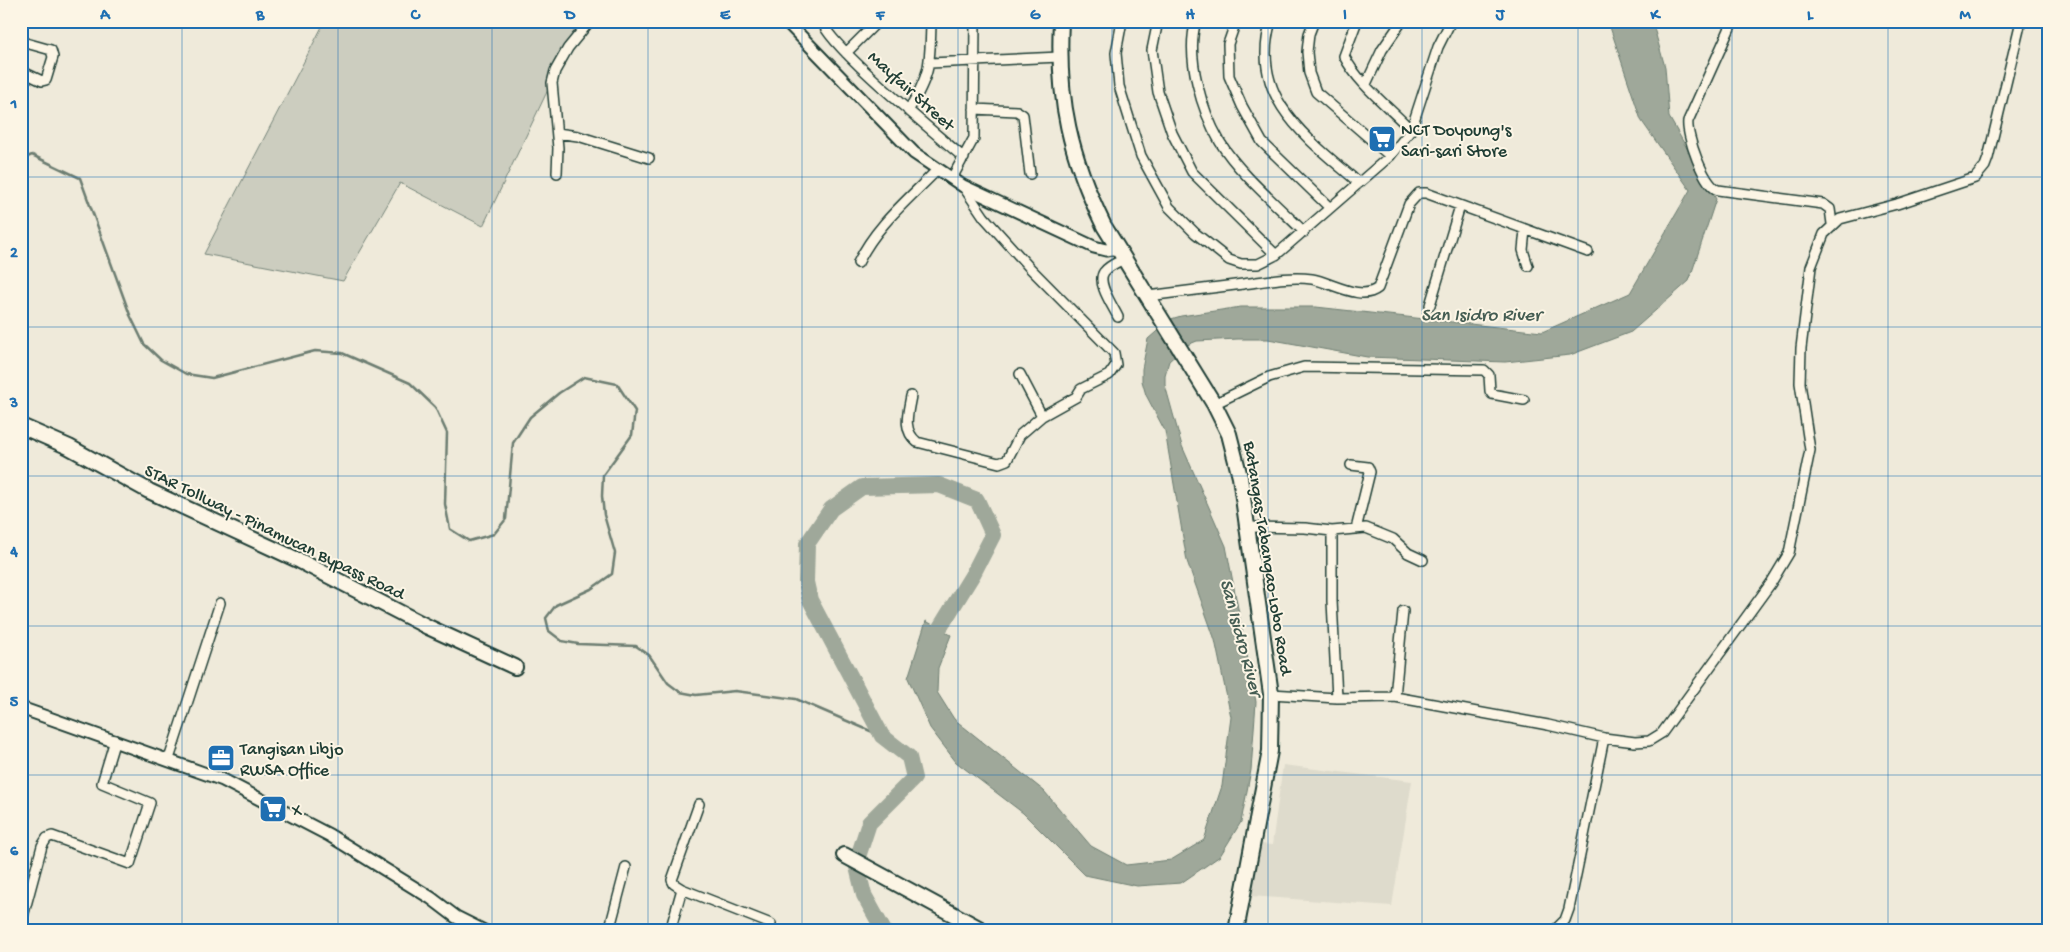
<svg xmlns="http://www.w3.org/2000/svg" width="2070" height="952" font-family="'Gochi Hand',sans-serif">
<rect width="100%" height="100%" fill="#efeada"/>
<filter id="ink" filterUnits="userSpaceOnUse"><feTurbulence type="fractalNoise" baseFrequency=".02" numOctaves="2"/><feDisplacementMap in="SourceGraphic" scale="10" xChannelSelector="R" yChannelSelector="G"/><feConvolveMatrix kernelMatrix="1 2 1 2 8 2 1 2 1" color-interpolation-filters="sRGB"/></filter>
<g filter="url(#ink)">
<path fill="#dedbcc" d="M1283 765 1412 781 1392 906 1250 896 1260 844 1272 845Z"/>
<path fill="#cccdbf" stroke="#76857a" d="M325 21H586L555 75 483 226 400 183 343 281 204 254Z"/>
<path fill="#9fa89a" stroke="#6c7d71" d="M1608 21H1652L1665 67 1669 117 1716 199 1689 281 1631 332 1570 355 1505 362 1367 357 1268 339H1238L1197 341 1187 345 1169 361 1165 375V385L1182 446 1226 546 1256 702 1251 770 1241 822 1220 856 1181 883 1137 886 1085 875 1023 813 956 762 930 728 908 678 926 621 951 635 938 668 937 692 954 719 1044 791 1091 846 1126 865 1171 860 1204 840 1222 786 1231 717 1215 640 1187 561 1165 431 1146 395 1142 381V369L1148 339 1171 319 1181 316 1241 307H1316L1542 332 1630 293 1690 190 1641 120Z"/>
<g fill="none" stroke-linecap="round" stroke-linejoin="round">
<path stroke="#6c7d71" stroke-width="2.5" d="M21 160 32 155 80 178 130 315 144 344 161 360 186 374 212 378 315 351 342 353 410 383 435 407 447 433 445 504 450 529 469 541 494 534 506 519 513 443 530 417 559 393 584 377 617 384 635 411 632 435 603 475 602 496 604 515 615 553 612 574 591 589 556 605 546 618 549 631 562 641 578 644 636 646 649 655 668 683 680 692 696 695 735 691 796 699 882 736"/>
<path stroke="#9fa89a" stroke-width="16" d="M884 931 864 895 856 863 869 823 914 778 909 757 882 736 810 600 806 582 807 544 831 509 862 487 939 485 977 500 993 535 973 574 928 647"/>
<defs>
<path id="minor" d="M822 21C827 45 940 137 964 158
M1122 21 1116 53 1119 86 1141 156 1169 207 1195 233 1229 260 1241 264H1258L1276 255 1390 156 1411 130 1438 47 1451 21
M1158 21 1152 50 1158 92 1172 133 1192 172 1276 255
M1196 21C1185 57 1202 111 1220 142 1238 172 1279 207 1304 232
M1236 21 1228 44 1229 76 1242 106 1262 142 1330 208
M1271 21C1248 98 1307 138 1359 183
M1314 21 1309 34 1307 52 1309 73 1316 92 1390 156
M1357 21 1344 56C1358 84 1389 107 1411 130
M1733 21 1688 121C1686 135 1704 186 1718 190L1823 204 1830 209 1832 224
M21 49 26 43 51 50 53 57 46 80 42 81 21 71
M846 53 878 21
M930 63 1060 57
M1366 84 1382 50 1402 21
M974 109 1017 111 1023 115 1030 174
M908 111C931 74 930 64 931 21
M557 133 578 136 649 158
M557 173 558 148 552 83 555 71 568 48 590 21
M952 178 974 138 975 21
M1525 230 1523 250 1528 266
M858 263C876 225 909 199 938 169
M1148 296C1180 292 1211 288 1243 284 1266 281 1289 276 1312 279 1331 282 1361 302 1378 288L1409 204 1419 193H1426L1588 252
M1430 305 1460 206
M1118 317C1113 306 1096 283 1104 272 1108 266 1118 262 1124 259
M1020 374 1042 416
M911 396C908 413 902 430 917 442L999 463 1007 460 1020 435 1042 416 1076 397 1081 389 1109 375 1116 365 1114 353 1029 267 984 217 963 186
M1214 404 1269 377 1304 367 1484 370 1489 375 1490 391 1492 394 1524 400
M1351 465 1368 467 1370 472 1356 529
M1248 527 1305 528 1332 531 1366 528 1393 539 1408 553 1423 560
M1332 531V601L1337 698
M1271 694 1337 698 1395 697 1548 725 1604 738 1635 742 1649 741 1662 733 1771 583 1789 553 1810 450 1800 383 1801 348 1811 267 1824 234 1840 219 1897 204 1975 178 1985 166 1988 158 2021 21
M1395 697 1403 611
M169 759 220 603
M682 889 674 884 672 880 699 804
M21 924 42 846 47 838 52 836 130 864 150 803 102 783 115 740
M609 931 626 867
M670 931 682 889 771 924 769 931
M1554 931 1565 920 1569 909 1604 738"/>
<path id="tertiary" d="M786 21 914 153 963 186 1094 247 1106 250 1118 248
M21 708 223 780 329 835 431 898 456 917 484 931"/>
<path id="primary" d="M1061 21C1057 100 1070 156 1104 226L1214 404 1229 434 1240 477 1271 694 1270 751 1236 931
M21 426 69 447 149 491 300 561 428 627 515 667
M844 855 984 931"/>
</defs>
<use href="#minor" stroke="#1f3d34" stroke-width="12"/>
<use href="#tertiary" stroke="#1f3d34" stroke-width="15"/>
<use href="#primary" stroke="#1f3d34" stroke-width="18"/>
<use href="#minor" stroke="#fcf5e5" stroke-width="9"/>
<use href="#tertiary" stroke="#fcf5e5" stroke-width="11"/>
<use href="#primary" stroke="#fcf5e5" stroke-width="14"/>
</g>
</g>
<path fill="none" stroke="#1f6fb2" stroke-width="1" stroke-opacity="0.55" d="M182 21V931M338 21V931M492 21V931M648 21V931M802 21V931M958 21V931M1112 21V931M1268 21V931M1422 21V931M1578 21V931M1732 21V931M1888 21V931M21 177H2049M21 327H2049M21 476H2049M21 626H2049M21 775H2049"/>
<defs>
<symbol id="supermarket-square" viewBox="-11 -11 22 22"><rect x="-9" y="-9" width="18" height="18" rx="4" fill="#1f6fb2" stroke="#fcf5e5"/><path d="M-6-5.5h2.5l.6 2H6L4.5 2H-2.5L-4.4-4H-6ZM-1.5 3.2a1.3 1.3 0 1 0 .1 0ZM3 3.2a1.3 1.3 0 1 0 .1 0Z" fill="#fff"/></symbol>
<symbol id="office-square" viewBox="-11 -11 22 22"><rect x="-9" y="-9" width="18" height="18" rx="4" fill="#1f6fb2" stroke="#fcf5e5"/><path d="M-6-3h4V-5.5h4V-3h4V5H-6ZM-1-4.5V-3h2v-1.5ZM-6 0V1H6V0Z" fill="#fff"/></symbol>
</defs>
<g fill-rule="evenodd">
<use href="#supermarket-square" x="1366" y="123" width="32" height="32"/>
<use href="#office-square" x="205" y="742" width="32" height="32"/>
<use href="#supermarket-square" x="257" y="793" width="32" height="32"/>
</g>
<g text-anchor="middle" stroke-width="4" stroke-linejoin="round" paint-order="stroke">
<g font-size="18" fill="#1f3d34" stroke="#fcf5e5">
<text transform="translate(912 90) rotate(42)" y="6">Mayfair Street</text>
<text transform="translate(275 531) rotate(26)" y="6">STAR Tollway - Pinamucan Bypass Road</text>
<text transform="translate(1269 558) rotate(81)" y="6">Batangas-Tabangao-Lobo Road</text>
</g>
<g font-size="18" fill="#1f3d34" stroke="#fcf5e5" text-anchor="start">
<text x="1401" y="135">NCT Doyoung's<tspan x="1401" dy="21">Sari-sari Store</tspan></text>
<text x="240" y="754">Tangisan Libjo<tspan x="240" dy="21">RWSA Office</tspan></text>
<text x="292" y="815">X</text>
</g>
<g font-size="19" font-style="italic" fill="#455d53" stroke="#fcf5e5">
<text x="1481" y="320">San Isidro River</text>
<text transform="translate(1243 637) rotate(75)" y="7">San Isidro River</text>
</g>
</g>
<rect width="2070" height="952" fill="none" stroke="#fcf5e5" stroke-width="55"/>
<rect x="28" y="28" width="2014" height="896" fill="none" stroke="#1f6fb2" stroke-width="2"/>
<g font-size="16" text-anchor="middle" font-weight="bold" fill="#1f6fb2">
<text x="105" y="19">A</text>
<text x="260" y="19">B</text>
<text x="415" y="19">C</text>
<text x="570" y="19">D</text>
<text x="725" y="19">E</text>
<text x="880" y="19">F</text>
<text x="1035" y="19">G</text>
<text x="1190" y="19">H</text>
<text x="1345" y="19">I</text>
<text x="1500" y="19">J</text>
<text x="1655" y="19">K</text>
<text x="1810" y="19">L</text>
<text x="1965" y="19">M</text>
<text x="14" y="108">1</text>
<text x="14" y="257">2</text>
<text x="14" y="407">3</text>
<text x="14" y="556">4</text>
<text x="14" y="706">5</text>
<text x="14" y="855">6</text>
</g>
</svg>
